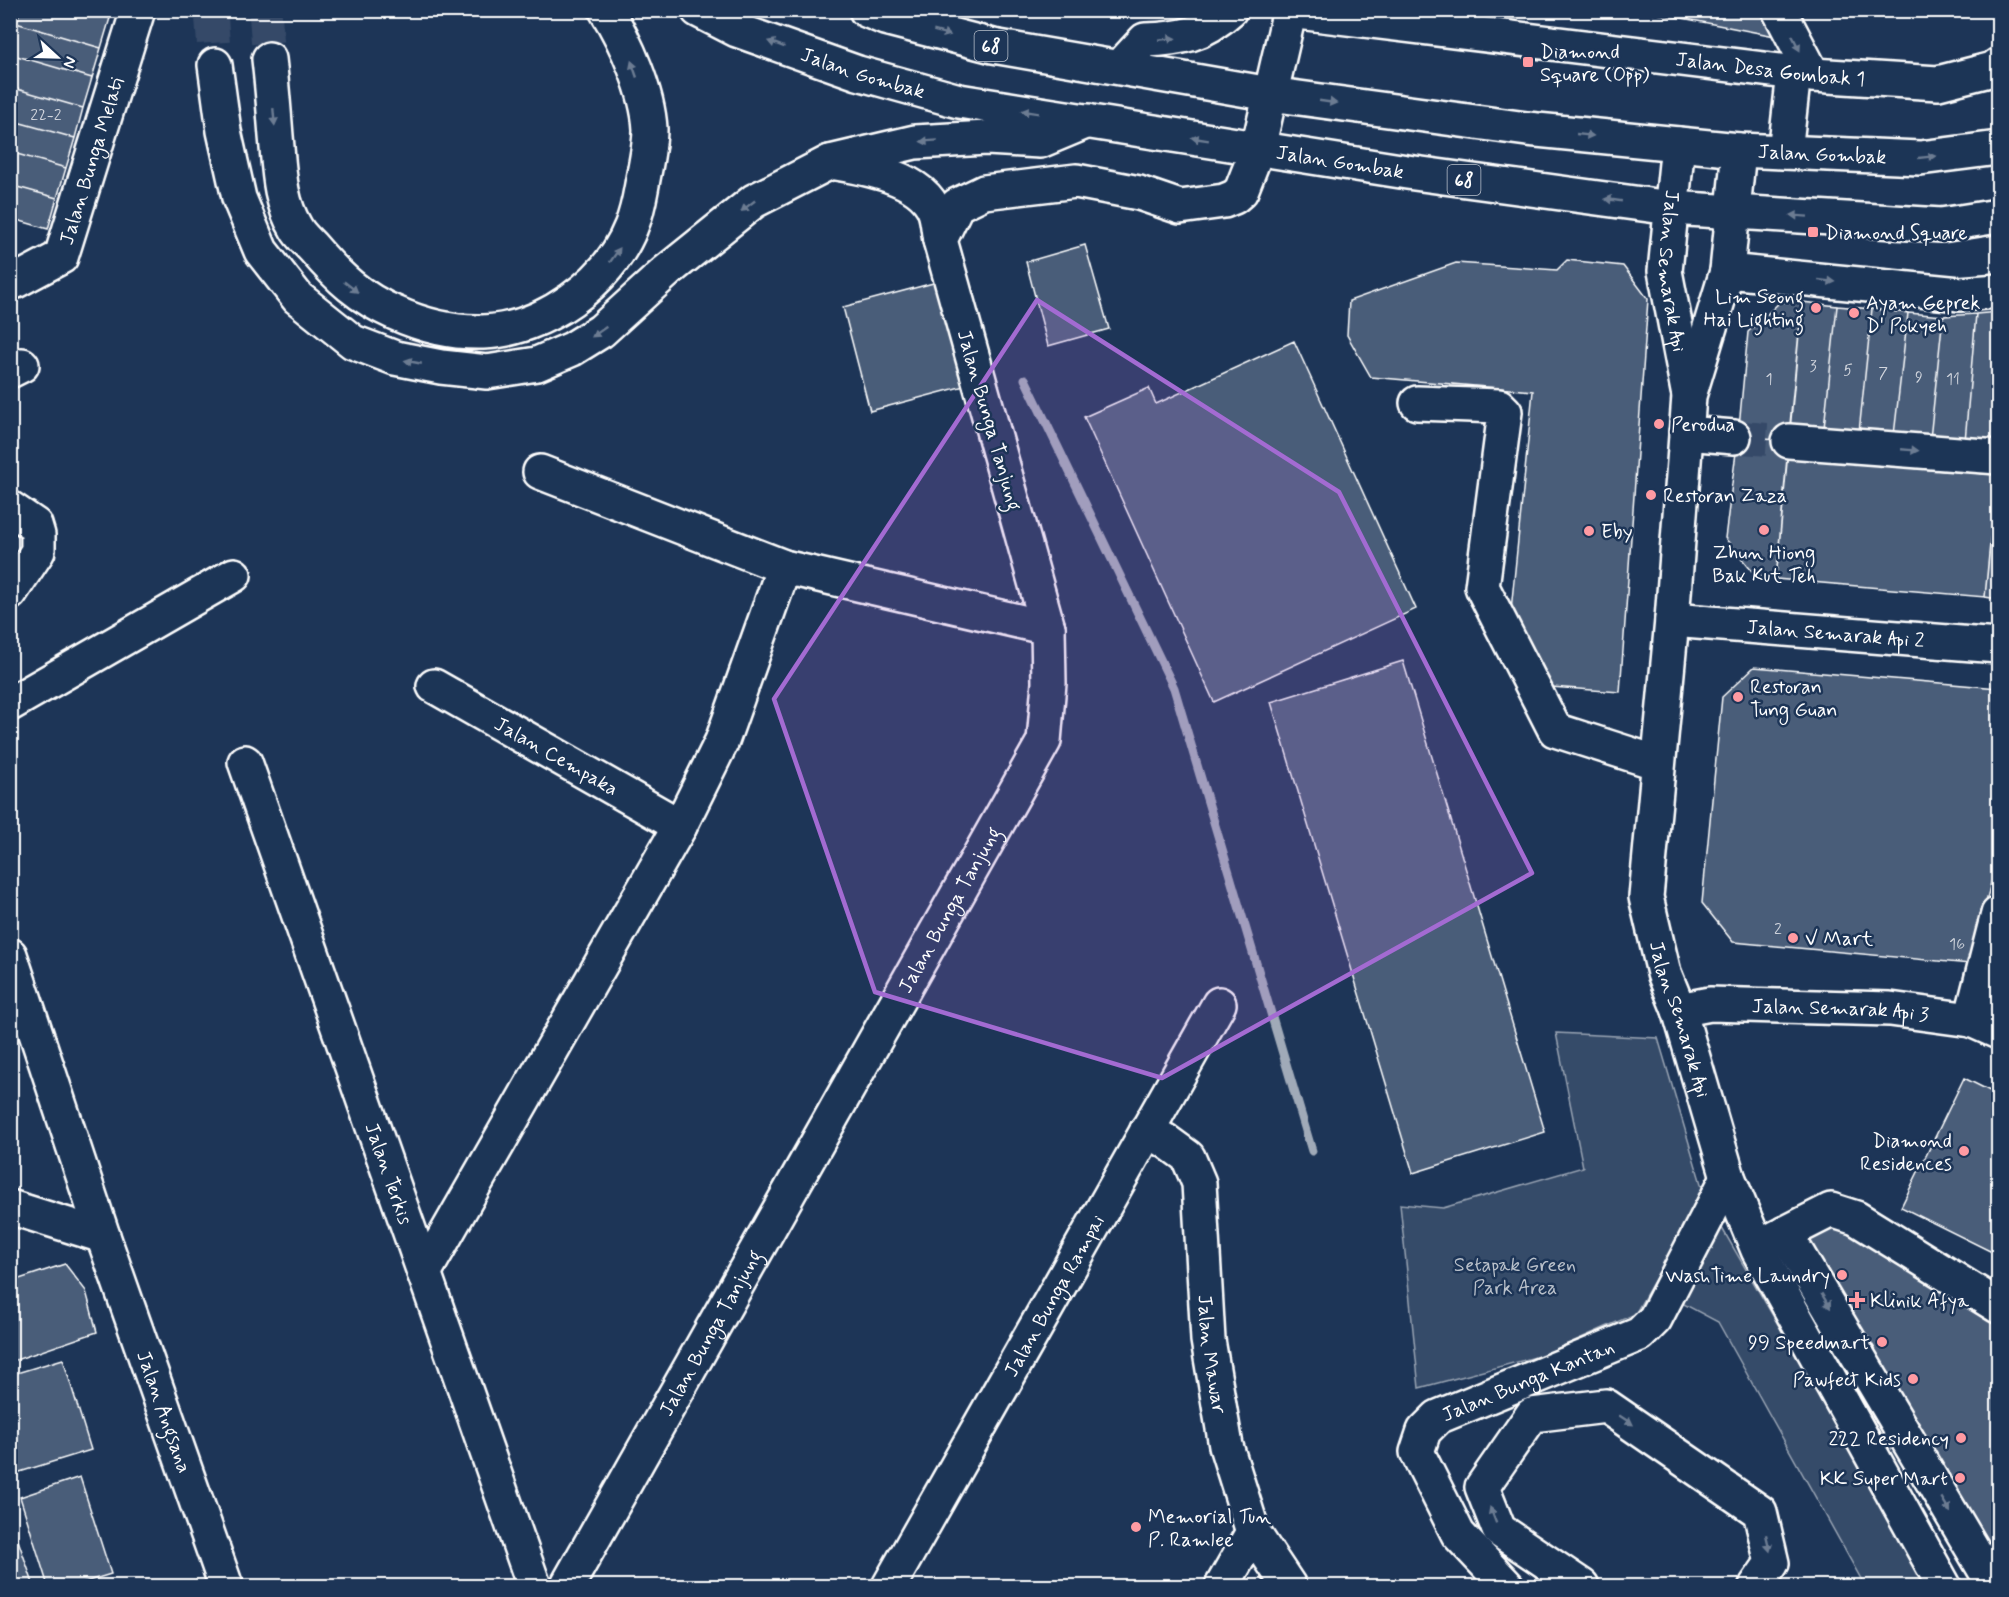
<svg xmlns="http://www.w3.org/2000/svg" width="2009" height="1597" font-family="Mynerve,sans-serif">
<rect width="100%" height="100%" fill="#1d3557"/>
<filter id="ink" filterUnits="userSpaceOnUse"><feTurbulence type="fractalNoise" baseFrequency=".0167" numOctaves="2"/><feDisplacementMap in="SourceGraphic" scale="12" xChannelSelector="R" yChannelSelector="G"/><feConvolveMatrix kernelMatrix="1 2 1 2 8 2 1 2 1" color-interpolation-filters="sRGB"/></filter>
<g filter="url(#ink)">
<path fill="#364b69" stroke="#9aa5b4" stroke-width="1.5" d="M1556 1033 1658 1038 1704 1194 1635 1314 1543 1355 1419 1388 1400 1204 1443 1208 1583 1167Z
M1719 1223 1930 1586H1865L1718 1322 1678 1301Z"/>
<g fill="none" stroke-linecap="round" stroke-linejoin="round">
<path stroke="#a0aab8" stroke-width="9" d="M1025 379 1174 688 1312 1151"/>
</g>
<path fill="#4a5d79" stroke="#fff" stroke-width="1.5" d="M20 10H84L110 18 101 48 16 23Z
M84 10H112L110 18Z
M1639 10H1667L1666 15Z
M1667 10H1774L1775 36 1666 15Z
M16 23 101 48 92 78 10 54V43Z
M10 54 92 78 83 108 10 87Z
M10 87 83 108 75 138 10 120Z
M10 120 75 138 66 168 10 152Z
M10 152 66 168 57 198 10 185Z
M10 185 57 198 48 229 10 218Z
M1085 245 1109 329 1048 346 1026 262Z
M1567 260 1623 266 1648 299 1620 692 1537 686 1509 630 1533 391 1371 377 1347 335 1349 301 1456 263 1557 270Z
M941 281 968 385 870 411 843 307Z
M1780 302H1802L1789 441 1738 437 1748 332Z
M1802 302 1837 306 1824 428 1790 424Z
M1837 306 1872 309 1859 432 1824 428Z
M1872 309 1908 313 1894 435 1859 432Z
M1998 312V445L1965 441 1976 314Z
M1908 313 1943 316 1930 439 1894 435Z
M1976 314 1965 441 1930 439 1943 316Z
M1294 341 1416 609 1214 702 1084 417 1149 388 1156 404Z
M1738 437 1789 441 1776 579 1756 576 1725 538Z
M1787 458 1997 475 1985 597 1776 579Z
M1998 458V599L1985 597Z
M1403 661 1545 1132 1413 1173 1271 702Z
M1754 667 1998 688V856L1970 964 1733 942 1702 903 1722 697Z
M1964 1078 1998 1095V1255L1901 1207Z
M1850 1221 1998 1314V1562L1805 1242Z
M65 1264 86 1291 97 1332 10 1362V1282Z
M63 1359 91 1450 10 1475V1375Z
M80 1477 111 1574 72 1586H48L20 1497Z
M10 1523H12L34 1586H10Z"/>
<g fill="none" stroke-linecap="round" stroke-linejoin="round">
<path stroke="#344968" stroke-width="33" stroke-dasharray="33 16" stroke-linecap="butt" d="M1734 437 1789 441"/>
<path stroke="#344968" stroke-width="33" stroke-dasharray="33 16" stroke-linecap="butt" d="M211 10 215 65
M265 10 269 59"/>
<defs>
<g id="minor">
<path d="M1779 10 1813 75"/>
<path id="s1" d="M1290 11 1813 75 1938 83 1993 69 1998 65"/>
<path id="s2" d="M1678 144 1665 271 1688 391"/>
<path id="s3" d="M1739 150 1727 271 1689 396 1672 620 1646 897 1664 973 1679 1010 1728 1177 1758 1250 1944 1586"/>
<path d="M1785 152 1794 73"/>
<path d="M830 162C862 167 923 177 935 212 938 221 938 231 940 240"/>
<path d="M1727 271 1960 294 1998 291"/>
<path id="s4" d="M10 282H14L61 257 138 10"/>
<path d="M10 371 22 365"/>
<path d="M1417 403 1499 406 1505 412 1482 587 1555 730 1658 763"/>
<path d="M1686 433 1734 437"/>
<path d="M1789 441 1998 457"/>
<path d="M540 472 784 567 1048 628"/>
<path d="M10 508 35 525 38 535V551L10 593"/>
<path id="s5" d="M1672 620 1998 646"/>
<path id="s6" d="M434 686 680 826"/>
<path d="M10 704 234 575"/>
<path id="s7" d="M245 762 534 1586"/>
<path id="s8" d="M10 955 103 1236 226 1586"/>
<path id="s9" d="M1679 1010 1710 1004 1890 1009 1971 1020 1998 1032"/>
<path d="M1971 1020 1998 914"/>
<path id="s10" d="M1147 1130 1166 1141 1188 1157 1199 1183 1208 1340 1226 1446 1253 1532 1289 1586"/>
<path d="M10 1207 103 1236"/>
<path d="M1785 1233 1985 1570"/>
<path d="M1768 1242 1831 1210 1856 1218 1998 1306"/>
<path d="M424 1273 680 826 722 741 784 567"/>
<path id="s11" d="M567 1586 1044 741 1049 683 1048 628 940 240 957 205 984 192 1076 181 1139 193 1180 207 1224 201 1234 197 1241 191 1258 148 1290 10"/>
<path id="s12" d="M889 1586 1219 1004"/>
<path d="M1222 1586 1253 1532"/>
<path id="s13" d="M1507 1586 1458 1534 1417 1452 1424 1431 1438 1417 1640 1334 1655 1319 1728 1177"/>
<path d="M1582 1586 1499 1530 1482 1487 1532 1415 1606 1406 1760 1512 1772 1563 1756 1586"/>
</g>
<g id="major">
<path id="s14" d="M698 10 737 30 858 73 959 101 1407 172 1671 208 1941 225 1998 216"/>
<path id="s15" d="M866 10 885 18 993 46 1270 94 1527 129 1739 150 1920 158 1998 148"/>
<path d="M1120 67 1145 40C1180 39 1203 35 1230 10"/>
</g>
<path id="highway" d="M269 59C272 85 274 110 276 136 279 167 279 201 296 228 300 236 308 242 314 249 338 277 360 298 395 313 422 325 452 333 483 332 543 330 609 283 631 227 638 211 640 195 643 179 646 163 650 145 650 129 648 92 626 42 606 10
M215 65 224 131 239 198 261 251 298 298 353 342 395 358 441 367 487 372 537 364 572 349 601 331 667 271 754 201 830 162 915 142 987 138 1040 141 1088 121"/>
</defs>
<use href="#minor" stroke="#fff" stroke-width="38"/>
<use href="#major" stroke="#fff" stroke-width="38"/>
<use href="#highway" stroke="#fff" stroke-width="38"/>
<use href="#minor" stroke="#1d3557" stroke-width="33"/>
<use href="#major" stroke="#1d3557" stroke-width="33"/>
<use href="#highway" stroke="#1d3557" stroke-width="33"/>
</g>
<defs><path id="oneway-solid" d="M-6-.8H1V-3.2L6.5 0L1 3.2V.8H-6Z" transform="scale(1.5)"/></defs>
<g fill="#6c7c92">
<use href="#oneway-solid" transform="translate(942 33) rotate(15)"/>
<use href="#oneway-solid" transform="translate(1167 39) rotate(-5)"/>
<use href="#oneway-solid" transform="translate(1796 43) rotate(63)"/>
<use href="#oneway-solid" transform="translate(776 44) rotate(-160)"/>
<use href="#oneway-solid" transform="translate(634 69) rotate(-109)"/>
<use href="#oneway-solid" transform="translate(1328 102) rotate(8)"/>
<use href="#oneway-solid" transform="translate(1030 112) rotate(-171)"/>
<use href="#oneway-solid" transform="translate(274 117) rotate(85)"/>
<use href="#oneway-solid" transform="translate(1585 135) rotate(6)"/>
<use href="#oneway-solid" transform="translate(1200 139) rotate(-171)"/>
<use href="#oneway-solid" transform="translate(929 141) rotate(176)"/>
<use href="#oneway-solid" transform="translate(1927 157) rotate(-6)"/>
<use href="#oneway-solid" transform="translate(1613 200) rotate(-172)"/>
<use href="#oneway-solid" transform="translate(748 206) rotate(142)"/>
<use href="#oneway-solid" transform="translate(1799 216) rotate(-176)"/>
<use href="#oneway-solid" transform="translate(615 255) rotate(-55)"/>
<use href="#oneway-solid" transform="translate(1827 281) rotate(6)"/>
<use href="#oneway-solid" transform="translate(351 287) rotate(38)"/>
<use href="#oneway-solid" transform="translate(599 332) rotate(145)"/>
<use href="#oneway-solid" transform="translate(413 362) rotate(-169)"/>
<use href="#oneway-solid" transform="translate(1910 450) rotate(5)"/>
<use href="#oneway-solid" transform="translate(1826 1301) rotate(59)"/>
<use href="#oneway-solid" transform="translate(1626 1420) rotate(34)"/>
<use href="#oneway-solid" transform="translate(1946 1505) rotate(59)"/>
<use href="#oneway-solid" transform="translate(1493 1515) rotate(-111)"/>
<use href="#oneway-solid" transform="translate(1768 1543) rotate(77)"/>
</g>
</g>
<path fill="#a36bd2" fill-opacity="0.2" stroke="#a36bd2" stroke-width="4.5" stroke-linejoin="round" d="M1037 300 1339 492 1532 873 1162 1078 875 992 774 699Z"/>
<g fill="#ff9aa2" stroke="#1d3557" stroke-width="2">
<rect x="1522" y="56" width="12" height="12" rx="3"/>
<rect x="1807" y="226" width="12" height="12" rx="3"/>
<circle cx="1816" cy="308" r="6"/>
<circle cx="1854" cy="313" r="6"/>
<circle cx="1659" cy="424" r="6"/>
<circle cx="1651" cy="495" r="6"/>
<circle cx="1764" cy="530" r="6"/>
<circle cx="1589" cy="531" r="6"/>
<circle cx="1738" cy="697" r="6"/>
<circle cx="1793" cy="938" r="6"/>
<circle cx="1964" cy="1151" r="6"/>
<circle cx="1842" cy="1275" r="6"/>
<path d="M1854 1291h6v6h6v6h-6v6h-6v-6h-6v-6h6z"/>
<circle cx="1882" cy="1342" r="6"/>
<circle cx="1913" cy="1379" r="6"/>
<circle cx="1961" cy="1438" r="6"/>
<circle cx="1960" cy="1478" r="6"/>
<circle cx="1136" cy="1527" r="6"/>
</g>
<g text-anchor="middle" stroke-width="5" stroke-linejoin="round" paint-order="stroke">
<g font-size="16" fill="#d2d6de">
<text x="46" y="120">22-2</text>
<text x="1813" y="371">3</text>
<text x="1848" y="375">5</text>
<text x="1883" y="378">7</text>
<text x="1919" y="382">9</text>
<text x="1769" y="384">1</text>
<text x="1953" y="384">11</text>
<text x="1778" y="934">2</text>
<text x="1957" y="949">16</text>
</g>
<g fill="#1d3557" stroke="#bbc2cd" stroke-width="1.5">
<rect x="974.5" y="31" width="33" height="30" rx="4.5"/>
<rect x="1447.5" y="165" width="33" height="30" rx="4.5"/>
</g>
<g font-size="18" font-weight="bold" fill="#fff">
<text x="991" y="52">68</text>
<text x="1464" y="186">68</text>
</g>
<g font-size="20" fill="#fff" stroke="#1d3557" text-anchor="start">
<text x="1540" y="58">Diamond<tspan x="1540" dy="23">Square (Opp)</tspan></text>
<text x="1825" y="239">Diamond Square</text>
<text x="1804" y="303" text-anchor="end">Lim Seong<tspan x="1804" dy="23">Hai Lighting</tspan></text>
<text x="1866" y="309">Ayam Geprek<tspan x="1866" dy="23">D' Pokyeh</tspan></text>
<text x="1671" y="431">Perodua</text>
<text x="1663" y="502">Restoran Zaza</text>
<text x="1601" y="538">Eby</text>
<text x="1764" y="559" text-anchor="middle">Zhun Hiong<tspan x="1764" dy="23">Bak Kut Teh</tspan></text>
<text x="1750" y="693">Restoran<tspan x="1750" dy="23">Tung Guan</tspan></text>
<text x="1805" y="945">V Mart</text>
<text x="1952" y="1147" text-anchor="end">Diamond<tspan x="1952" dy="23">Residences</tspan></text>
<text x="1830" y="1282" text-anchor="end">WashTime Laundry</text>
<text x="1870" y="1307">Klinik Afya</text>
<text x="1870" y="1349" text-anchor="end">99 Speedmart</text>
<text x="1901" y="1386" text-anchor="end">Pawfect Kids</text>
<text x="1949" y="1445" text-anchor="end">222 Residency</text>
<text x="1948" y="1485" text-anchor="end">KK Super Mart</text>
<text x="1148" y="1523">Memorial Tun<tspan x="1148" dy="23">P. Ramlee</tspan></text>
</g>
<g font-size="20" fill="#fff" stroke="#1d3557">
<text dy="7" stroke="none"><textPath href="#s1" startOffset="484">Jalan Desa Gombak 1</textPath></text>
<text dy="7" stroke="none"><textPath href="#s14" startOffset="177">Jalan Gombak</textPath></text>
<text dy="7" stroke="none"><textPath href="#s15" startOffset="969">Jalan Gombak</textPath></text>
<text dy="7" stroke="none"><textPath href="#s4" startOffset="158">Jalan Bunga Melati</textPath></text>
<text dy="7" stroke="none"><textPath href="#s14" startOffset="663">Jalan Gombak</textPath></text>
<text dy="7" stroke="none"><textPath href="#s2" startOffset="128">Jalan Semarak Api</textPath></text>
<text transform="translate(990 420) rotate(74)" y="7">Jalan Bunga Tanjung</text>
<text dy="7" stroke="none"><textPath href="#s5" startOffset="164">Jalan Semarak Api 2</textPath></text>
<text dy="7" stroke="none"><textPath href="#s6" startOffset="141">Jalan Cempaka</textPath></text>
<text dy="7" stroke="none"><textPath href="#s11" startOffset="777">Jalan Bunga Tanjung</textPath></text>
<text dy="7" stroke="none"><textPath href="#s9" startOffset="162">Jalan Semarak Api 3</textPath></text>
<text dy="7" stroke="none"><textPath href="#s3" startOffset="882">Jalan Semarak Api</textPath></text>
<text dy="7" stroke="none"><textPath href="#s7" startOffset="436">Jalan Terkis</textPath></text>
<text dy="7" stroke="none"><textPath href="#s12" startOffset="334">Jalan Bunga Rampai</textPath></text>
<text dy="7" stroke="none"><textPath href="#s11" startOffset="291">Jalan Bunga Tanjung</textPath></text>
<text dy="7" stroke="none"><textPath href="#s10" startOffset="249">Jalan Mawar</textPath></text>
<text dy="7" stroke="none"><textPath href="#s13" startOffset="302">Jalan Bunga Kantan</textPath></text>
<text dy="7" stroke="none"><textPath href="#s8" startOffset="482">Jalan Angsana</textPath></text>
</g>
<g font-size="20" fill="#b9c0ca" stroke="#1d3557">
<text x="1515" y="1271">Setapak Green<tspan x="1515" dy="23">Park Area</tspan></text>
</g>
</g>
<rect width="2009" height="1597" fill="none" stroke="#1d3557" stroke-width="36"/>
<rect x="18" y="18" width="1973" height="1561" fill="none" stroke="#fff" stroke-width="2" filter="url(#ink)"/>
<g transform="translate(57 57) rotate(112)" stroke="#1d3557" stroke-width="4.5" paint-order="stroke">
<path d="M0-4.5L10 22L0 15L-10 22Z" fill="#ffffff"/>
<text y="-9" font-size="16" font-weight="bold" text-anchor="middle" fill="#ffffff">N</text>
</g>
</svg>
